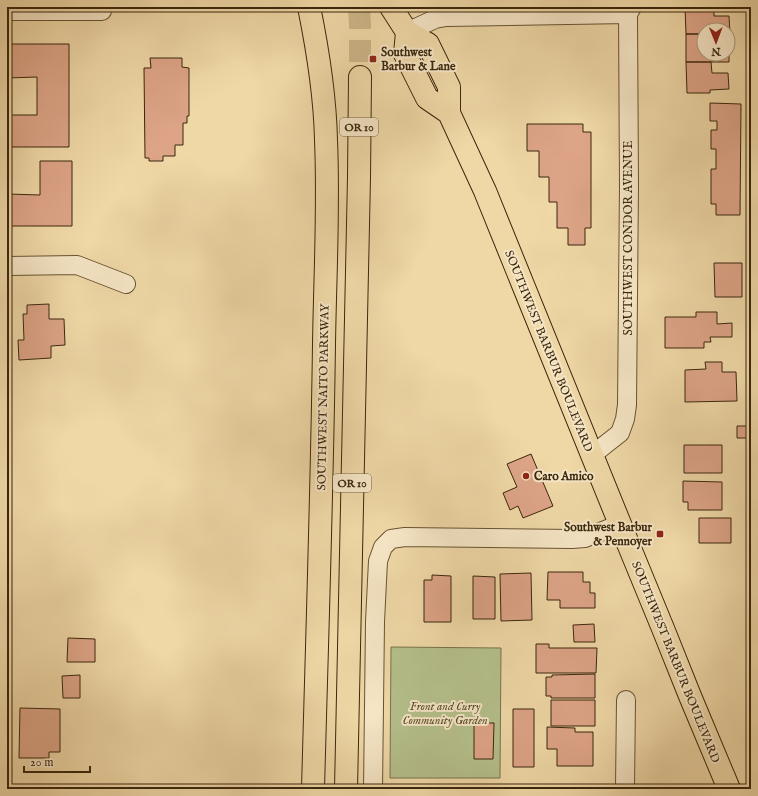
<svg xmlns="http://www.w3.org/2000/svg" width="758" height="796" font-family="'IM FELL English',serif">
<rect width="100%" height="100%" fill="#efd7a6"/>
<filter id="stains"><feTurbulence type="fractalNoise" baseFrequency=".005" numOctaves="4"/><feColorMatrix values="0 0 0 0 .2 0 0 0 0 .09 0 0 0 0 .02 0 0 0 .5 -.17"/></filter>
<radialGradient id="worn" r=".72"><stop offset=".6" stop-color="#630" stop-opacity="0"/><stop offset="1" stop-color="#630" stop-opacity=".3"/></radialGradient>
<path fill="#b4bf8b" stroke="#77734c" d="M391 647 501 648 500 778H390Z"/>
<path fill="#dda487" stroke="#3a270d" d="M685 7H714V16H729L730 33H728V30H704V34H686Z
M686 34H704V54H728V44H729V62H686Z
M7 44H69V147H7V115H37V77L7 78Z
M150 58H182V67L189 68V116H187V123H183V145H175V156H163V161H149V158H145L144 68H151Z
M686 62H711L712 73H728L729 89 710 90V93H687Z
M710 103 741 104 740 215H716V204H711V169H716V149H711V130H717V121H710Z
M527 124H583V132H591V228H585V245H568V228H557V202H549V177H539V151H527Z
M40 161H72V226H7V194L40 195Z
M714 263H742V297H715Z
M49 304V319H64L65 345 51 346V358L19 360 18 340H24L23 314H27V305Z
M696 312H717V324L732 323V337H710L711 342H704V348H665V317H696Z
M705 362H722V372H736L737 401 685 402V370L706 369Z
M737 426H751V438H737Z
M684 445H722V473H684Z
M531 454 553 506 523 518 518 506 510 510 503 493 517 487 507 464Z
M683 481 722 482V510H688V502H683Z
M699 518H731V543H699Z
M548 572H583V582H590V593H595V608H560V600H547Z
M531 573 532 620 501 621 500 574Z
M432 575 451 576V622H424V580H432Z
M473 576 495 577V619H473Z
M594 624 595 642H574L573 625Z
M68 638 95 639V662H67Z
M536 644H549V648H597L596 673H536Z
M595 674V698H551V696H546V677H552V675Z
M80 675V698H63L62 676Z
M551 700H595V726H551Z
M20 708 60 709V752H49V758H19Z
M513 709H534V767H513Z
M474 723H494L493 759H474Z
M547 727 575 728V732H593V766H557V749H547Z"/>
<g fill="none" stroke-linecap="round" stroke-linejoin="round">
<path stroke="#cbb487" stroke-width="22" stroke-dasharray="22 11" stroke-linecap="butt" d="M359 7 360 25V77"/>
<defs>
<path id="street" d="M7 11H102V7
M407 32 435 19 446 17 628 14
M7 266 77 265 126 284
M592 455 620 433 625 419 627 405 629 185 628 14 632 7
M373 789 375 622 378 561 383 547 391 539 405 537 572 539 585 538 620 524
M625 789 626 700"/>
<path id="primary" d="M309 7C318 51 325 95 326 140 329 208 325 276 324 344 322 493 317 641 313 789
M391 7 407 32 428 44 449 87V113L485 191 620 524 664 631 690 696 729 789
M407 32 405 54 427 98 449 113
M346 789 359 177 360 77"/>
</defs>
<use href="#street" stroke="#675333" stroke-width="20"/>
<use href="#primary" stroke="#3a270d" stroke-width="24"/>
<use href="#street" stroke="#f5e5c5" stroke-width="18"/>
<use href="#primary" stroke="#efd7a6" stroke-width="22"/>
</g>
<g fill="#8f2418" stroke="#f5e5c5" stroke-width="1.5">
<rect x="369" y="55" width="8" height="8" rx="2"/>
<circle cx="526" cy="476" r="4"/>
<rect x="656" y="530" width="8" height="8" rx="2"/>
</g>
<g text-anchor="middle" stroke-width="4" stroke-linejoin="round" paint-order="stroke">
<g fill="#f5e5c5" stroke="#726044" stroke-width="1">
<rect x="340" y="118" width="38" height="18" rx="3"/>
<rect x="333" y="474" width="38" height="18" rx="3"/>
</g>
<g font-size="11" font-weight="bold" fill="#3a270d">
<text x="359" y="131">OR 10</text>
<text x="352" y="487">OR 10</text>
</g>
<g font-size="12" font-weight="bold" fill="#3a270d" stroke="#f5e5c5" text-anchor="start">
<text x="381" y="56">Southwest<tspan x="381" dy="14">Barbur &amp; Lane</tspan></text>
<text x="534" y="480">Caro Amico</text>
<text x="652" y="531" text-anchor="end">Southwest Barbur<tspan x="652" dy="14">&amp; Pennoyer</tspan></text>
</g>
<g font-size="12" fill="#3a270d" stroke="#f5e5c5">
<text transform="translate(628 238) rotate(-90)" y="4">SOUTHWEST CONDOR AVENUE</text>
<text transform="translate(549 351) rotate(68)" y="4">SOUTHWEST BARBUR BOULEVARD</text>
<text transform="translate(323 397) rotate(-89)" y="4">SOUTHWEST NAITO PARKWAY</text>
<text transform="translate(676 662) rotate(68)" y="4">SOUTHWEST BARBUR BOULEVARD</text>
</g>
<g font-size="12" font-style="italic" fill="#584d2c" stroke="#f5e5c5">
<text x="445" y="710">Front and Curry<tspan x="445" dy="14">Community Garden</tspan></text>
</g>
</g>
<rect width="758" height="796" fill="none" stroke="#efd7a6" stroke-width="24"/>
<rect x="8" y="8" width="742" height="780" fill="none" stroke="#3a270d" stroke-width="2"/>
<rect x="12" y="12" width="734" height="772" fill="none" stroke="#3a270d"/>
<g transform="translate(716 42) rotate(179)"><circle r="19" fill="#f5e5c5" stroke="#aa997b"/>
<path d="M0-3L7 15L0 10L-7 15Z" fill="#8f2418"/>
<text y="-6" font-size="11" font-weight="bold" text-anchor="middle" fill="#3a270d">N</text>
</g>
<path d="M24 766v6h66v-6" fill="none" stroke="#3a270d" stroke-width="2"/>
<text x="30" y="766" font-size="12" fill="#3a270d" stroke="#f5e5c5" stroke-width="3" paint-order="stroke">20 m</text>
<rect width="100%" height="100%" filter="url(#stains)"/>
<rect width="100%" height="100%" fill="url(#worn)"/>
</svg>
